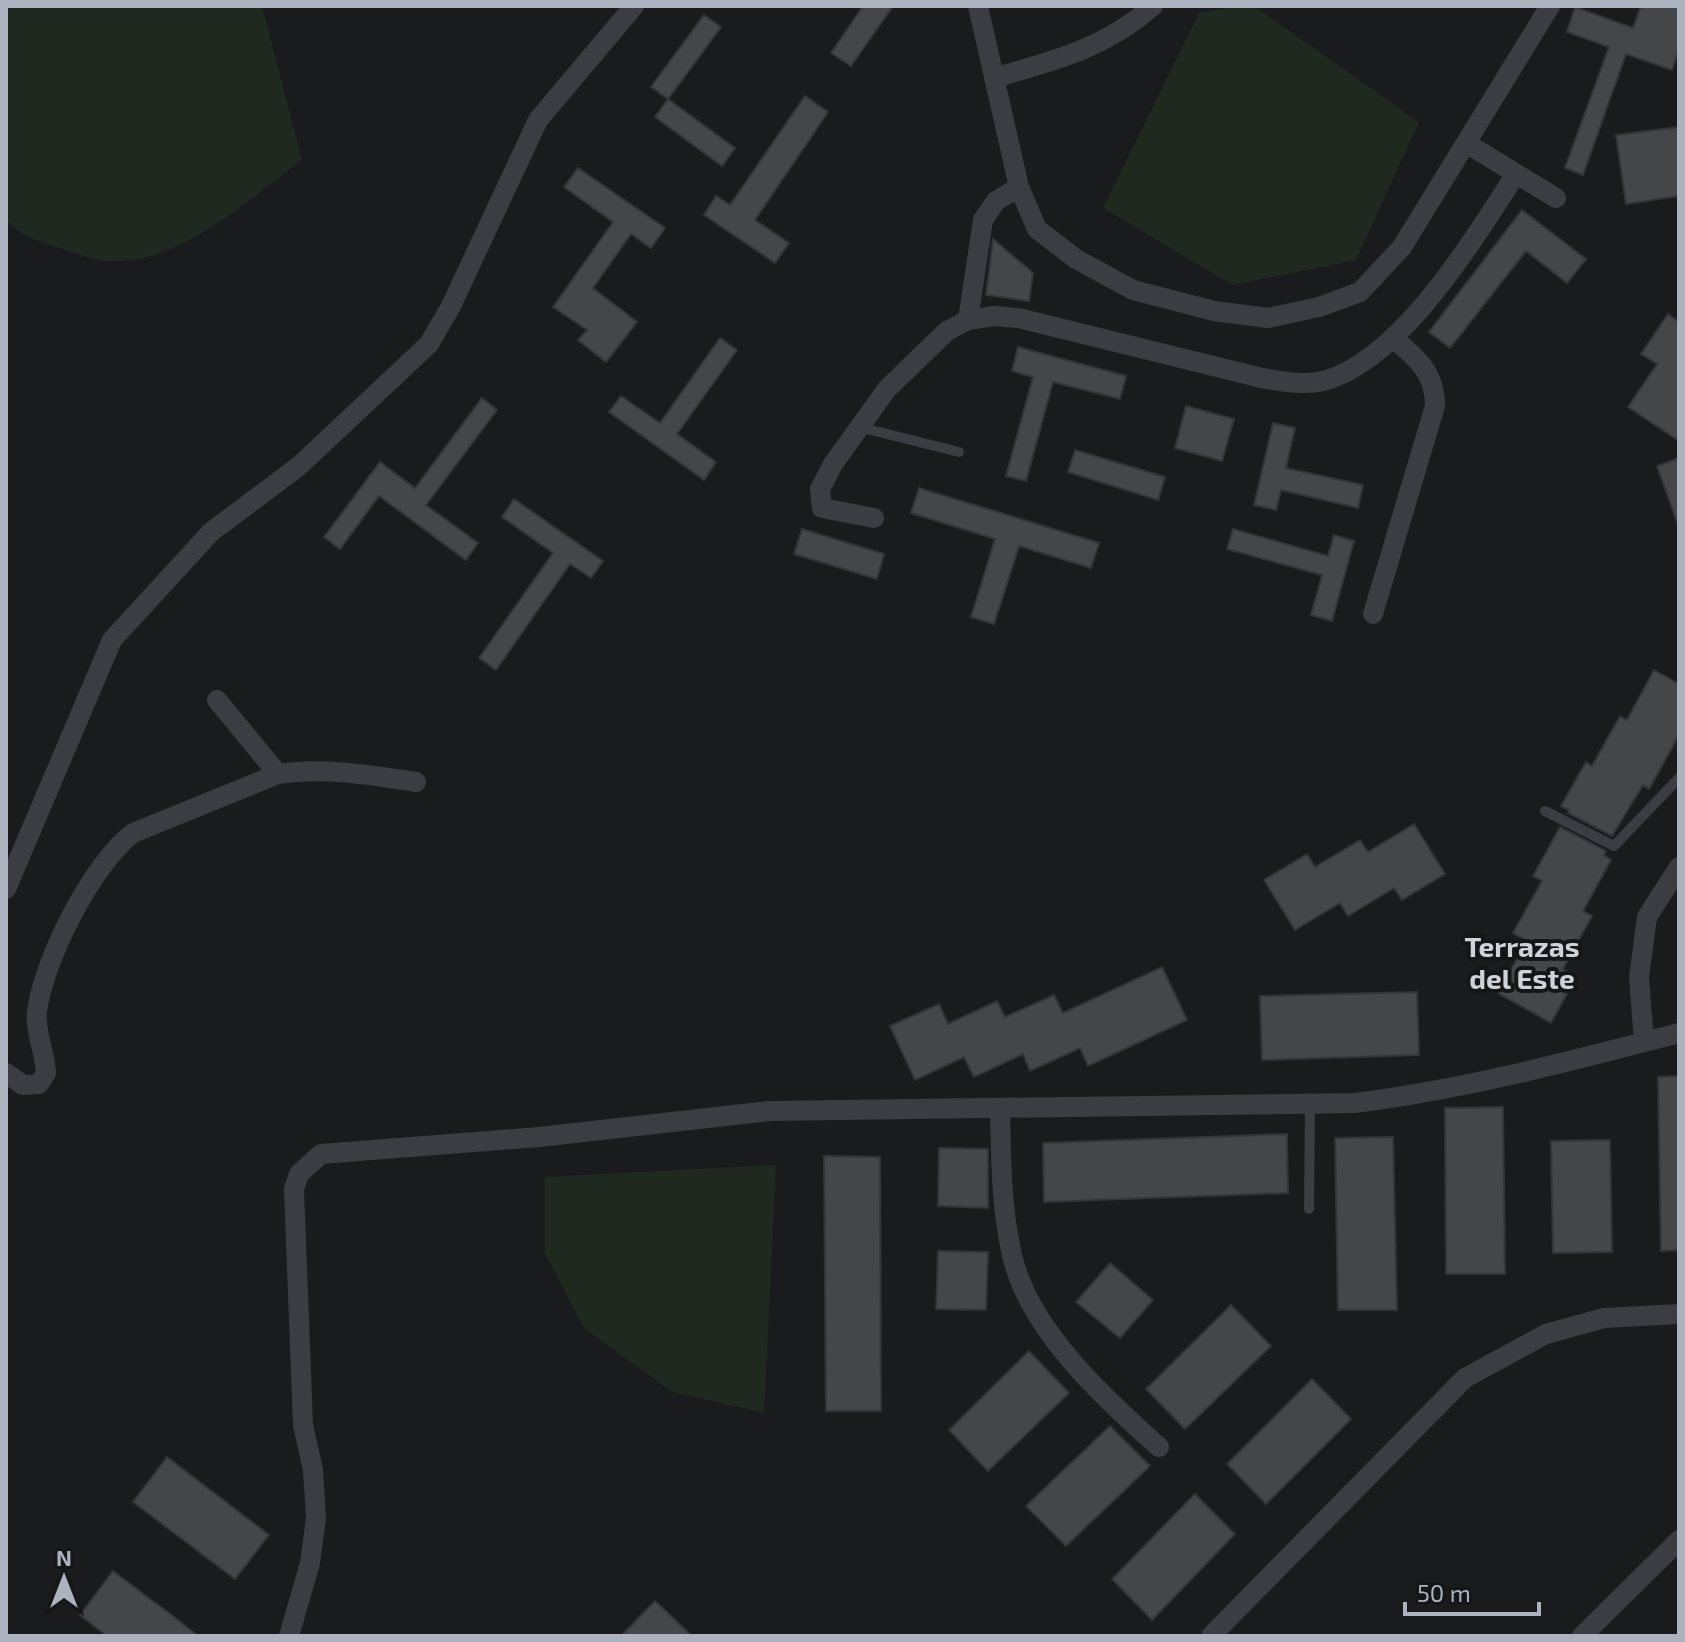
<svg xmlns="http://www.w3.org/2000/svg" width="1685" height="1642" font-family="'Exo 2',sans-serif">
<rect width="100%" height="100%" fill="#1a1b1d"/>
<path fill="#202920" d="M6 6H262L302 160C248 199 185 261 114 261 98 262 81 255 66 250 45 244 21 237 6 220Z
M1241 6H1254L1419 122 1356 260 1233 285 1103 208 1199 13Z
M776 1165 764 1413 672 1392 584 1328 545 1253V1177Z"/>
<path fill="#44464a" stroke="#34353a" stroke-width="2" d="M863 6H893L851 66 831 53Z
M1641 6H1679V49L1672 70 1626 54 1583 175 1565 168 1609 47 1567 32 1575 7 1633 28Z
M704 15 721 27 668 99 651 87Z
M805 96 828 112 755 220 789 243 775 263 704 215 716 196 730 205Z
M668 99 735 148 722 166 655 117Z
M1679 127V196L1626 204 1616 135Z
M578 168 665 228 651 248 631 234 593 288 637 322 606 362 578 340 587 330 553 307 613 222 564 187Z
M1522 210 1586 259 1567 283 1526 251 1450 348 1429 332Z
M993 239 1033 273 1029 301 986 295Z
M1668 314 1679 322V441L1628 407 1657 364 1641 354Z
M720 338 737 350 677 434 716 462 704 480 609 412 621 396 660 423Z
M1018 347 1126 376 1120 399 1053 382 1026 481 1006 476 1033 377 1012 371Z
M482 398 497 410 426 505 478 543 466 560 379 496 340 549 324 537 380 462 415 488Z
M1186 406 1234 419 1222 461 1175 448Z
M1273 423 1295 428 1286 468 1363 485 1358 508 1281 490 1276 510 1254 505Z
M1075 450 1165 477 1158 500 1068 472Z
M1679 458V522H1677L1657 466Z
M919 488 1099 543 1091 568 1019 546 994 624 971 617 995 539 911 513Z
M514 499 603 561 591 578 570 564 496 670 479 658 553 553 502 517Z
M802 529 884 554 877 579 794 554Z
M1233 529 1328 556 1334 535 1354 541 1332 621 1311 615 1322 575 1227 549Z
M1654 670 1679 684V735L1649 789 1643 785 1612 836 1568 813 1569 810 1561 806 1586 762 1592 766 1620 716 1627 720Z
M1414 824 1445 874 1402 900 1394 888 1348 916 1340 903 1295 930 1264 880 1307 854 1315 867 1360 840 1368 852Z
M1560 827 1606 851 1604 855 1611 860 1583 911 1592 916 1563 969 1576 977 1551 1023 1498 993 1527 941 1513 933 1542 881 1533 876Z
M1162 967 1187 1020 1088 1066 1080 1048 1030 1071 1023 1054 974 1077 964 1057 915 1080 890 1026 939 1004 948 1024 997 1001 1005 1017 1054 995 1063 1013Z
M1417 992 1419 1055 1262 1060 1260 996Z
M1679 1076V1250L1661 1251 1658 1077Z
M1503 1107 1505 1274H1446L1445 1108Z
M1287 1134 1288 1193 1044 1202 1043 1143Z
M1393 1137 1397 1310H1338L1335 1138Z
M1610 1140 1612 1252 1553 1253 1551 1141Z
M939 1148 988 1149V1208L938 1206Z
M824 1156 880 1157 881 1411H826Z
M938 1251 988 1252 986 1310 936 1309Z
M1110 1263 1153 1300 1120 1338 1076 1302Z
M1231 1305 1271 1346 1185 1429 1146 1389Z
M1029 1351 1069 1393 988 1471 949 1430Z
M1312 1379 1351 1419 1266 1504 1227 1464Z
M1110 1426 1150 1466 1066 1546 1026 1506Z
M167 1457 269 1535 235 1579 133 1502Z
M1195 1494 1235 1534 1152 1620 1112 1579Z
M113 1571 182 1623 198 1636H107L80 1615Z
M655 1601 692 1636H621Z"/>
<g fill="none" stroke-linecap="round" stroke-linejoin="round">
<path stroke="#3b3d43" stroke-width="10" d="M859 427 959 452
M1545 811 1614 846 1679 778
M1309 1209 1310 1104"/>
<path stroke="#3b3d43" stroke-width="20" d="M978 6 1019 187 1037 229 1076 259 1133 290 1214 311 1268 318 1319 307 1360 292 1402 247 1550 6
M994 78C1055 60 1104 49 1153 6
M1466 143 1556 198
M968 320 983 220 996 201 1019 187
M874 518 822 508 820 489 833 464 887 389 947 331 968 320 994 316 1018 318 1262 378C1281 381 1303 386 1323 381 1401 361 1474 238 1516 174
M1373 614 1435 406C1435 373 1418 359 1393 338
M217 700 278 774
M6 889 112 640 211 532 299 466 429 344 451 306 538 120 634 6
M1644 1042 1639 977 1647 917 1679 867
M6 1073 23 1085 39 1084 46 1073C45 1052 35 1033 37 1012 43 961 92 864 133 833L278 774C324 767 370 775 416 782
M1000 1109C1001 1158 1001 1207 1012 1255 1028 1329 1106 1400 1159 1447
M289 1636 310 1563 316 1518 313 1470 303 1425 294 1189 299 1174 321 1154 539 1137 770 1111 1355 1103C1466 1089 1571 1061 1679 1033
M1211 1636 1465 1378 1546 1334 1604 1318 1679 1314
M1582 1636 1679 1540"/>
</g>
<g text-anchor="middle" stroke-width="8" stroke-linejoin="round" paint-order="stroke">
<g font-size="28" font-weight="bold" fill="#ced2d9" stroke="#151618">
<text x="1522" y="957">Terrazas<tspan x="1522" dy="32">del Este</tspan></text>
</g>
</g>
<rect width="1685" height="1642" fill="none" stroke="#acb3be" stroke-width="16"/>
<g transform="translate(64 1578)" stroke="#151618" stroke-width="6" paint-order="stroke">
<path d="M0-6L14 30L0 20L-14 30Z" fill="#acb3be"/>
<text y="-12" font-size="22" font-weight="bold" text-anchor="middle" fill="#acb3be">N</text>
</g>
<path d="M1405 1602v12h134v-12" fill="none" stroke="#acb3be" stroke-width="4"/>
<text x="1417" y="1602" font-size="24" fill="#acb3be" stroke="#151618" stroke-width="6" paint-order="stroke">50 m</text>
</svg>
